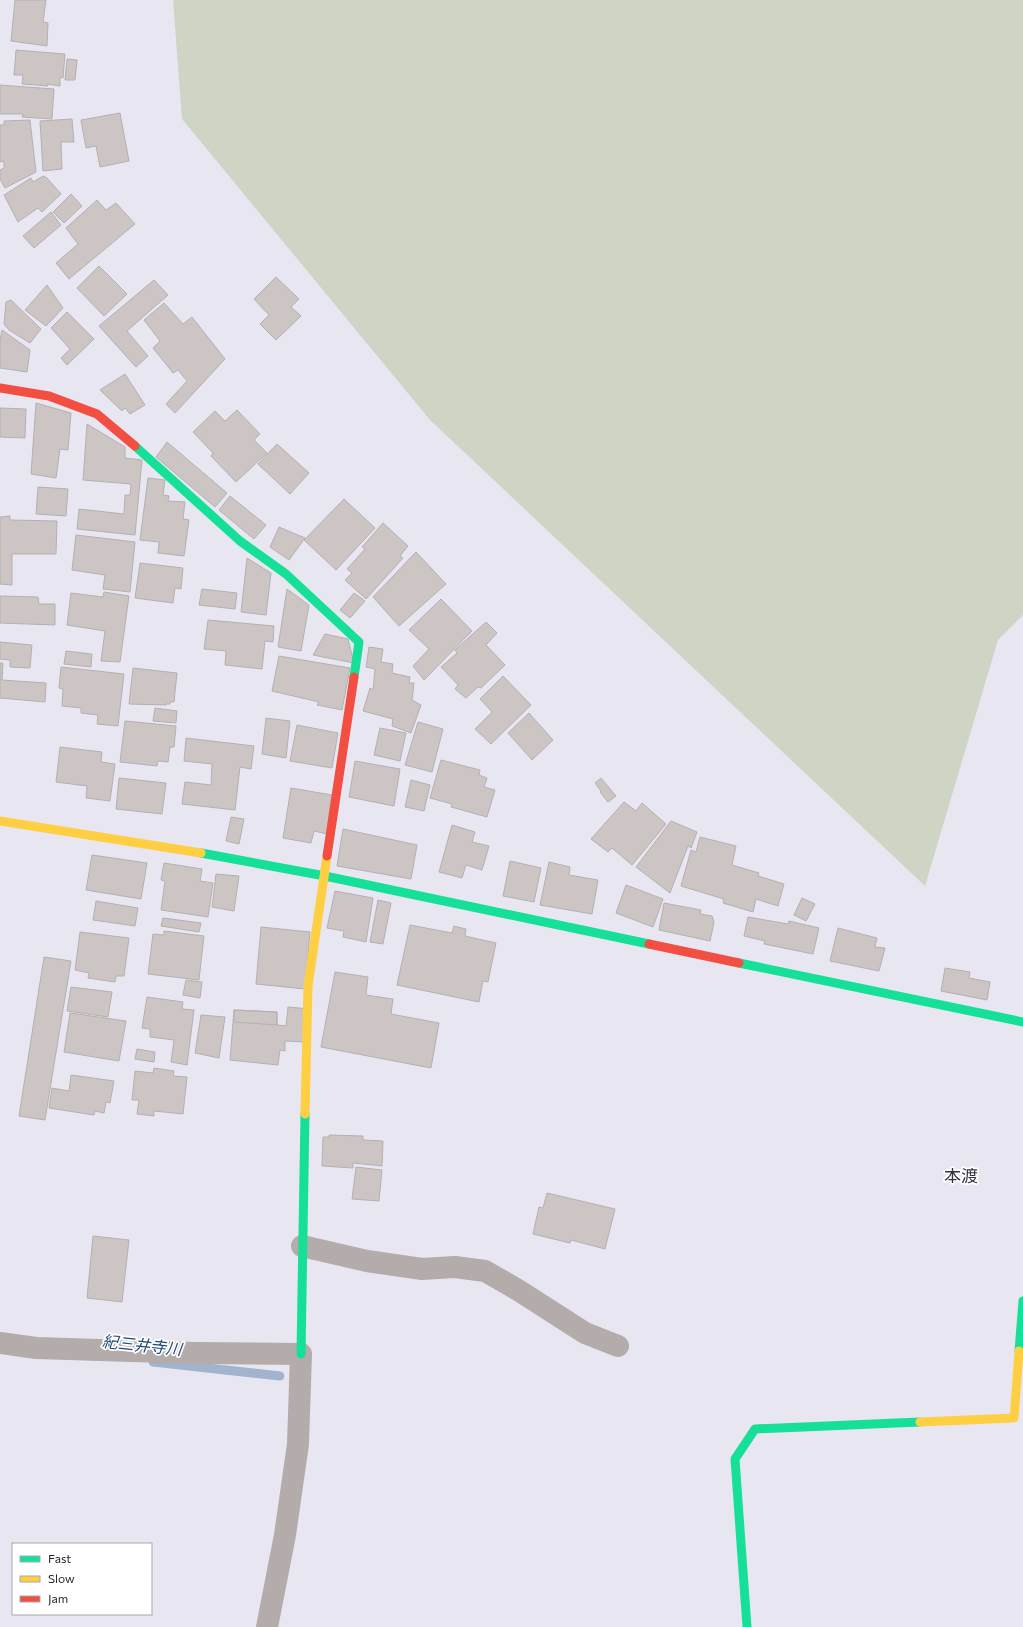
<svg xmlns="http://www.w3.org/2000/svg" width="1023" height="1627" font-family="Commissioner,'Noto Sans JP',sans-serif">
<rect width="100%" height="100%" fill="#e8e6f1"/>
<path fill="#ced5c5" d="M173 0H1023V615L998 640 925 886 430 420 182 119Z"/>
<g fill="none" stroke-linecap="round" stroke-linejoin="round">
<path stroke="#a2b4cd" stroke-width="9" d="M153 1362 280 1376"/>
</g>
<path fill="#ccc5c4" stroke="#b4b0b2" d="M15 0H46L43 22 48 23 47 46 11 41Z
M16 50 65 54 63 78 60 77V86L47 84 48 86 22 84 23 75H14Z
M67 59 77 60 75 80H65Z
M0 85 54 89 52 119 22 117 23 114H0Z
M120 113 129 161 100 167 96 146 86 148 81 120Z
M72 119 74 142H61L62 169 43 171 40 121Z
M30 120 36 172 5 188 0 179V170L4 168V161L0 162V125H4V121Z
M43 176 47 178 61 194 42 212 38 208 18 222 4 195 31 178 33 182Z
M71 194 82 206 64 223 53 212Z
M97 200 106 210 116 203 135 224 69 279 56 263 78 244 66 228Z
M51 212 61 225 34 248 23 236Z
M99 266 127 294 104 316 77 288Z
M276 277 299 299 291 307 301 316 276 340 260 324 269 315 254 299Z
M154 280 168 295 127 331 148 356 136 367 99 326Z
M47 285 63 308 46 326 25 310Z
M11 300 41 329 30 343 9 330 4 324 6 302Z
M164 303 183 324 192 317 225 359 175 413 166 404 187 381 178 370 173 373 153 348 160 341 144 320Z
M67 312 94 339 67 365 61 358 70 349 51 328Z
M2 330 30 350 27 372 0 368V340Z
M125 374 145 405 130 414 125 408 122 411 100 390Z
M36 403 71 413 68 450 60 449 56 478 31 474Z
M0 408 26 409 25 438 0 437Z
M237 410 260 434 254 440 267 453 236 482 211 456 213 453 193 432 215 411 225 421Z
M87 424 125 447V458L142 460 135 535 77 529 79 509 124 514 125 495H130L131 484 83 480Z
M167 442 227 493 215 507 156 457Z
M277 444 309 473 290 494 258 464Z
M148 478 165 480 163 495 169 496 168 501 185 502 183 519 189 520 184 556 158 553 159 542 140 540Z
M38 487 68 489 66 516 36 514Z
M230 496 266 525 254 539 219 510Z
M344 499 375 528 336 570 304 540Z
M10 516V520L57 521 56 554H12V585L0 584V517Z
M383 523 408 546 400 556 403 558 366 599 345 580 352 573 347 569 365 549 362 547Z
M279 527 305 538 289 560 270 547Z
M76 535 135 542 130 592 103 589 105 575 72 570Z
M416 552 446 584 399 626 373 597Z
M247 558 271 573 266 615 241 612Z
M140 563 183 568 181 589 175 588 173 603 135 598Z
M202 589 237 593 235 609 199 605Z
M287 589 309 605 301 651 278 647Z
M104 592 129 596 120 662 101 661 105 631 67 625 71 593 103 597Z
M354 593 365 601 350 618 340 610Z
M0 596 38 597 39 604H55V625L0 623Z
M441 599 472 631 424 680 413 666 429 649 409 630Z
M208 620 274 626 273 642 265 641 262 669 225 665 226 651 204 649Z
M486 622 497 633 486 645 505 665 481 688 478 687 466 698 455 689 458 685 441 667 457 653 455 650Z
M325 634 348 639 354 663 313 655Z
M0 642 32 645 30 668 10 667V660L0 659Z
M369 647 383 649 381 662 393 664 392 673 410 677 409 683H414L412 700 421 705 411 733 392 726 393 719 363 711 370 688 373 690 375 669 366 667Z
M66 651 92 654 91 667 64 664Z
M279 656 350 668 342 710 317 705 319 702 272 691Z
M0 663H3L2 680 46 683 45 702 0 698Z
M61 667 124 674 118 726 97 724 98 715 81 713V708L62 706 63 689 59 688Z
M133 668 177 673 174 702H170V704H166V705L129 704Z
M503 676 531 705 491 744 475 729 492 712 480 699Z
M155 708 177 711 176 723 153 721Z
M529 713 553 740 532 760 508 733Z
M266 718 290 721 286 758 262 754Z
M125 721 176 726 174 747H170L168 762 158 761 157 766 120 762Z
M418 722 443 729 432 772 405 765Z
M297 725 338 733 332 768 290 761Z
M380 728 406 733 400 761 374 755Z
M186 738 254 746 251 769 240 767 235 810 182 804 185 782 211 785 212 764 184 761Z
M60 747 102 752 101 762 115 764 110 801 86 798 87 786 56 782Z
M441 760 480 770 479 775 487 778 484 787 495 790 487 817 451 807 452 804 430 798Z
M355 761 400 769 394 806 349 797Z
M119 778 166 783 162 814 116 809Z
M601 778 616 796 608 802 600 792 601 791 595 783Z
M411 780 430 785 424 811 405 807Z
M291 788 332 795 327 834 314 831 311 843 283 838Z
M624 802 636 811 642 803 666 824 632 865 612 848 608 852 591 839Z
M231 817 244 819 239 844 226 841Z
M671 821 697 832 691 848 688 846 670 893 636 867Z
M452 825 475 832 472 842 489 846 482 870 466 865 462 878 439 872Z
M343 829 417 845 411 879 337 866Z
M700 837 736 846 732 865 759 873 758 876 784 884 778 906 756 899 753 912 723 903 724 899 681 886 691 850 696 852Z
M92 855 147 863 141 899 86 890Z
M510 861 541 868 534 902 503 896Z
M549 862 570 867 569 875 598 880 592 914 540 905Z
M164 863 202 869 200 881 213 883 208 917 161 910 165 881 161 880Z
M216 874 239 876 234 911 212 907Z
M626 885 663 899 653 927 616 913Z
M335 891 373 898 366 942 343 937 344 931 327 928Z
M802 898 815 904 806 921 794 915Z
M378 900 391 903 383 944 370 942Z
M96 901 138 908 135 926 93 920Z
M664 903 701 910 700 914 712 916 714 922 710 941 659 930Z
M748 917 788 924 789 921 819 928 813 954 764 944 765 941 744 936Z
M163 918 201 923 199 932 161 926Z
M410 925 452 933 454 926 466 929 465 936 496 943 488 982 483 981 479 1002 397 985Z
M261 927 310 932 305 989 256 984Z
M838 928 877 938 875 947 885 948 879 971 830 961Z
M164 931 204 936 199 980 148 974 153 934 164 935Z
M80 932 129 938 124 976H116L115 982 88 978 89 973 75 970Z
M44 957 71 961 45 1120 19 1116Z
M945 968 970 972 969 978 990 982 987 1000 941 991Z
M335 972 368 977 366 995 393 999 391 1014 439 1023 431 1068 321 1047Z
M186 980 202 982 200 998 183 995Z
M71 987 112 992 108 1017 67 1011Z
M147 997 183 1002 182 1009 194 1010 187 1065 171 1062 174 1040 150 1037V1029L142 1028Z
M288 1007 309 1009 305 1042 285 1041V1051L280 1050 278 1065 230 1060 234 1010 277 1012V1025L286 1026Z
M234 1010 277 1012V1025L234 1022Z
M70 1013 126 1021 119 1061 64 1052Z
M201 1015 225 1017 219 1058 195 1053Z
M137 1049 155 1052 154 1062 135 1059Z
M154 1068 174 1071 173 1076 187 1077 183 1114 154 1111V1116L137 1114 139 1100H132L135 1071 153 1073Z
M71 1075 114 1081 110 1103 106 1102 104 1113 95 1111 94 1115 49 1108 52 1088 69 1091Z
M329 1135 363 1136V1140L383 1141 382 1166 353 1163V1168L322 1166 323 1137H329Z
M356 1167 382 1170 379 1201 352 1199Z
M547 1193 615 1209 605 1249 571 1240 570 1243 533 1234 539 1207 543 1208Z
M93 1236 129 1240 122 1302 87 1298Z"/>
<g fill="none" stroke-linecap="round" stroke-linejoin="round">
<path stroke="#b4abab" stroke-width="22" d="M302 1246 367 1261 422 1269 455 1267 485 1271 518 1290 585 1333 618 1346
M0 1343 36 1348 195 1353 301 1354 298 1444 285 1535 267 1627"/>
<path stroke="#16e098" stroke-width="9" d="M135 446 240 541 286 574 359 642 354 677
M201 853 325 876 649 944
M739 963 1023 1022
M1019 1351 1023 1301
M301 1354 305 1114
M747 1627 735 1459 755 1429 920 1422"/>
<path stroke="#ffcf43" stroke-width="9" d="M0 821 201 853
M305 1114 308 986 327 856
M920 1422 1014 1418 1019 1351"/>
<path stroke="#f24e42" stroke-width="9" d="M0 388 49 396 97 414 135 446
M327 856 354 677
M649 944 739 963"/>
</g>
<g text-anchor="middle" stroke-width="3.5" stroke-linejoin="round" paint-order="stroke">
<g font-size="16" font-style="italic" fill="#244c76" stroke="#fff">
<text transform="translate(142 1345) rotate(6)" y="6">紀三井寺川</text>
</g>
<g font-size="17" fill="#353342" stroke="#fff">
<text x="961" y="1182">本渡</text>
</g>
</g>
<rect x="12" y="1543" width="140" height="72" fill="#ffffff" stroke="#a8a8ab"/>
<rect x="20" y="1556" width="20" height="6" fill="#16e098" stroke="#a8a8ab"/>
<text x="48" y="1563" font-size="12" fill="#26252c">Fast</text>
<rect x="20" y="1576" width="20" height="6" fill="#ffcf43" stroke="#a8a8ab"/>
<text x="48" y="1583" font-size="12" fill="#26252c">Slow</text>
<rect x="20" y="1596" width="20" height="6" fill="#f24e42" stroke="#a8a8ab"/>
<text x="48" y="1603" font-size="12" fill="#26252c">Jam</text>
</svg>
